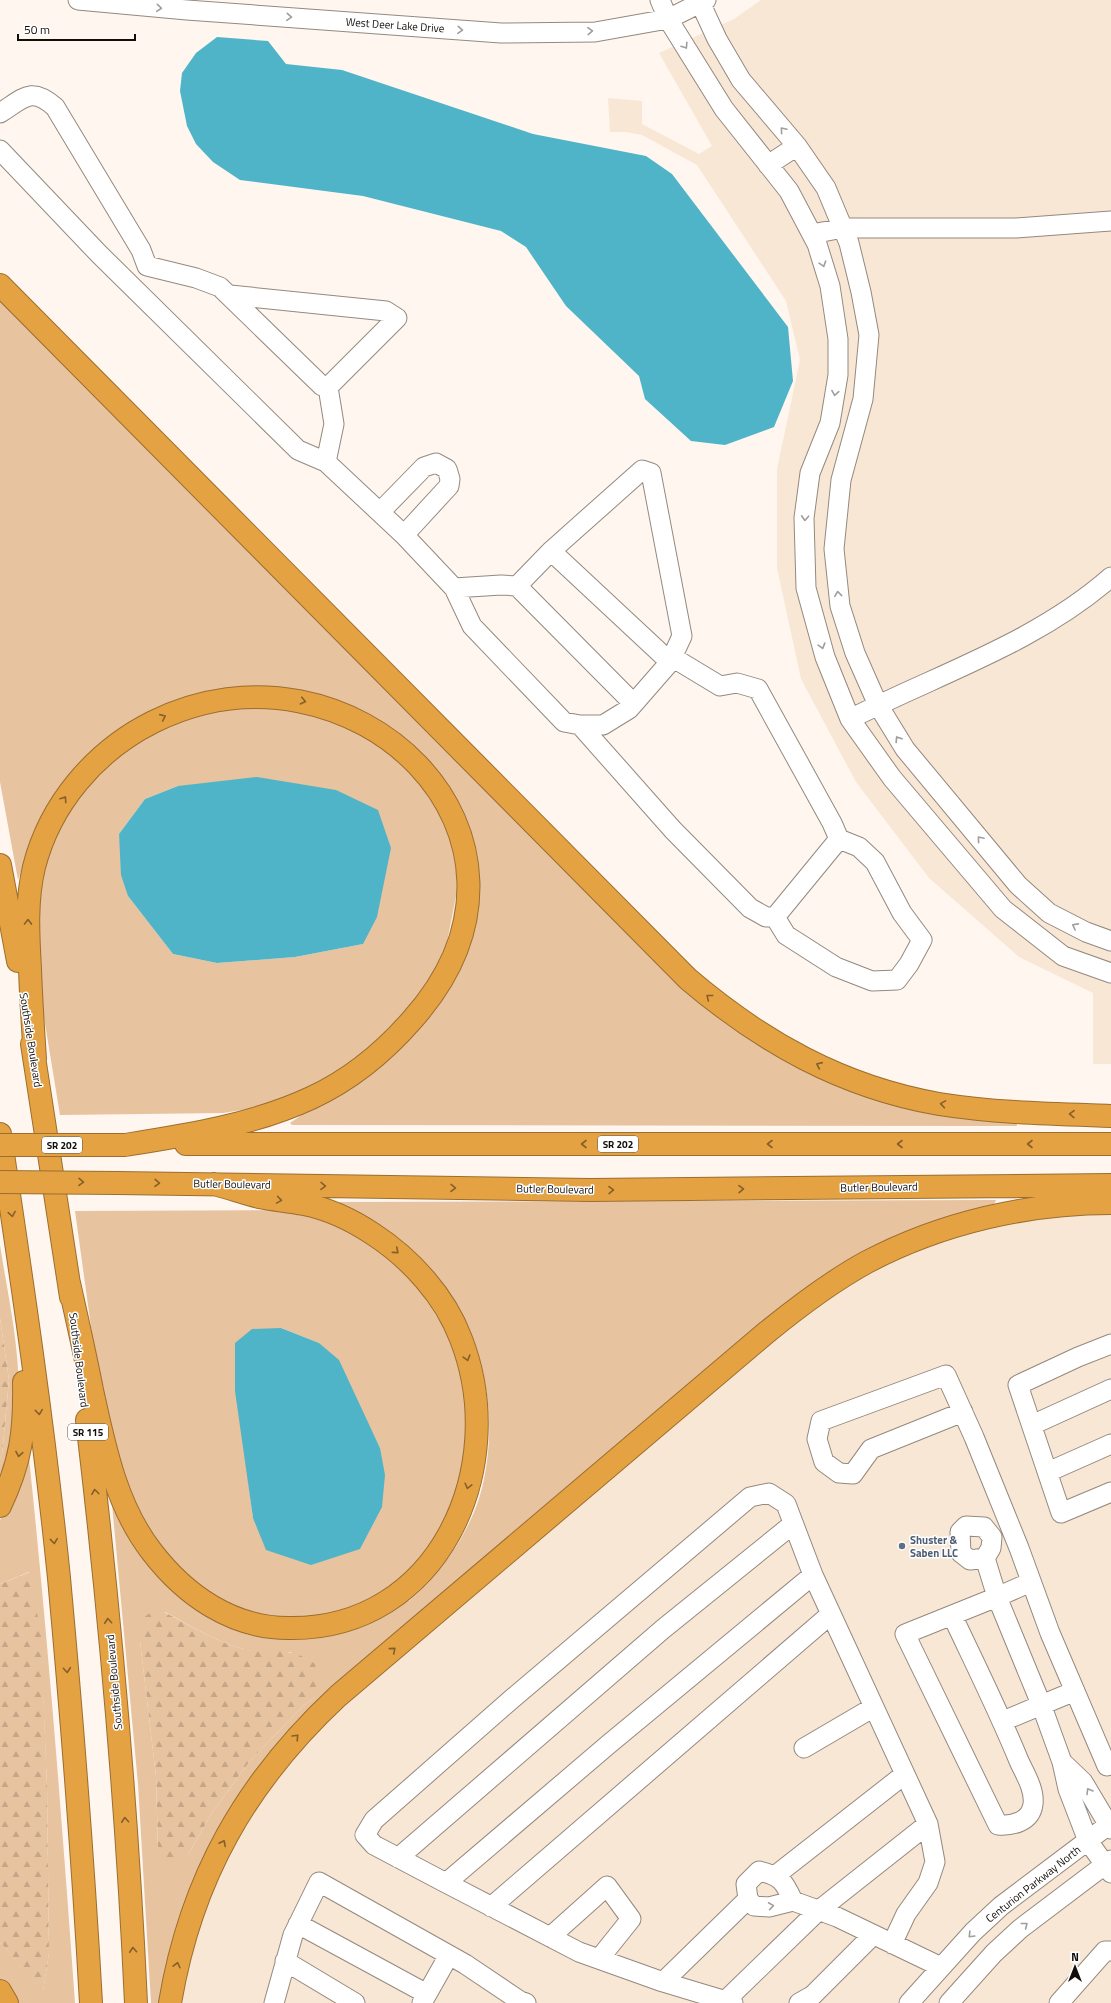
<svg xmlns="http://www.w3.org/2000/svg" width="1111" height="2003" font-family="'Titillium Web',sans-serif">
<defs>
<pattern id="forest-firs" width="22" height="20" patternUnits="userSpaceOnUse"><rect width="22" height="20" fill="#e7c39f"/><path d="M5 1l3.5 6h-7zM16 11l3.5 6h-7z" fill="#c5a688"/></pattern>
</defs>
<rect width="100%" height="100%" fill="#fef6ef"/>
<path fill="#f9e7d5" d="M761 0H1111V1064H1093V993L1019 957 929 878 856 782 801 679 777 568V469L800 360 786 301 697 165 642 135 626 132H610L608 98 642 101V124L699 154 712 146 659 53 734 19Z
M1111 1211V2003H182L185 1973 212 1885 249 1813 292 1752 366 1681 786 1326 856 1276 982 1225 1072 1212Z"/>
<path fill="#e7c39f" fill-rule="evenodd" d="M0 298 760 1041 1016 1120 1017 1126 292 1125 290 1123 342 1087 437 994 467 839 364 718 210 694 166 707 41 819 29 846 18 880 0 782Z
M282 705 354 728 407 765 448 826 460 879 448 943 425 989 386 1034 342 1070 282 1100 260 1107 223 1113 60 1115 37 975 39 875 70 801 108 758 191 712ZM178 786 363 944 295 957 217 963 173 954 128 896 119 834 145 799Z
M996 1200 994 1205 887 1244 257 1776 165 2003H151L138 1784 112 1504 132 1539 251 1629 406 1599 409 1601C441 1575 472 1529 482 1488 499 1420 486 1339 442 1283 417 1251 374 1220 337 1202ZM165 1612C188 1624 211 1639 236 1647 254 1652 274 1652 291 1652L315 1697 303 1706 250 1761 213 1811 188 1855 158 1850 156 1776 140 1641Z
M283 1210 310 1214 366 1240 397 1265 419 1289 450 1337 463 1377 468 1428 461 1477 444 1526 410 1573 355 1610 301 1621 247 1612 193 1587 155 1543 126 1490 102 1406 75 1211ZM281 1328 319 1343 361 1410 380 1448 253 1518 248 1480Z
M0 1245C9 1304 25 1367 16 1426 12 1447 5 1468 0 1488V1459L2 1455 9 1380 0 1318Z
M29 1458C48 1639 62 1821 75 2003H15L0 1983V1942L43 1991 49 1953 47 1787 43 1693 29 1572 0 1584V1520L18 1488Z"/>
<path fill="url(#forest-firs)" d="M0 1318 9 1380 2 1455 0 1459Z
M30 1572 41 1635 47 1787 49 1953 43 1992 0 1942V1584Z
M164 1612C188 1624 211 1639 236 1647 266 1655 289 1644 315 1664L318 1676 315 1697 303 1706 250 1761 213 1811 188 1855 182 1859 167 1860 158 1850 156 1776 140 1641V1620L150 1613Z"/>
<path fill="#4fb4c7" d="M217 37 268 41 286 64 342 70 533 134 646 156 672 174 788 327 793 381 774 427 725 445 691 441 645 399 639 376 566 306 526 247 501 231 363 196 240 180 213 162 196 144 187 126 180 91 182 73 196 53Z
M257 777 336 790 378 810 391 848 377 917 363 944 295 957 217 963 173 954 128 896 121 875 119 834 145 799 178 786Z
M281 1328 319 1343 339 1360 380 1448 385 1475 382 1507 360 1549 311 1565 266 1550 253 1518 235 1391V1343L252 1329Z"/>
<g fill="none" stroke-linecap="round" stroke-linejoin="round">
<defs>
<path id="minor" d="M78 0 187 10 501 33 595 32 668 19 706 0
M660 0 668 19 724 109 789 191 817 244 830 286 838 339V375L830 423 810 473 804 518 806 588 825 657 850 719 892 778 1003 909 1063 956 1111 973
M699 0 717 39 741 80 797 146 826 188 849 243 861 292 869 335 863 399 841 480 834 549 840 606 855 653 878 705 905 749 1018 885 1049 913 1086 932 1111 941
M0 113C24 98 31 86 55 107L141 250 147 266 196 278 220 287 322 386 328 387 397 318 386 311 230 295
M0 150 99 254 298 450 326 462 404 535 454 588 472 626 564 722 580 725H603L629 709 670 662 682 636 651 473 642 470 551 551 517 586 501 585 454 588
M768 165 797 146
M812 234 843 228H1016L1111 221
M326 462 334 424 328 387
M380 512 424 467 436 463 447 469 450 479 449 486 404 535
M551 551 670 662
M517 586 633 703
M850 719C938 674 1036 643 1111 577
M580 725 673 830 750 908 766 917H775L839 839 832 823 758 689 737 683 720 686 672 657
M775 917 786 935 836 967 872 981 897 980 909 964 922 940 902 913 875 862 859 847 839 839
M1111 1344 1078 1357 1018 1385 1061 1513 1111 1492
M963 1412 871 1449 853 1474 839 1473 824 1462 817 1439 821 1421 946 1375 974 1437 1019 1548 1050 1633 1107 1766
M1032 1425 1111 1389
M1048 1472 1111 1444
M966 1526 984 1527 992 1537 991 1548 985 1558 970 1560 961 1553 960 1532Z
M985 1558 997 1597 1031 1582
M952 1615C975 1664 999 1712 1019 1761 1025 1774 1035 1790 1033 1804 1031 1822 1012 1826 998 1825L905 1634 997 1597 1041 1704 1062 1762 1068 1789 1088 1841 1111 1873
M1003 1721 1075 1691
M804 1748 874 1707
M1062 1762 1083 1782 1111 1829
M398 1858 663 1629 793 1524
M776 1875 905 1774
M446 1883 374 1845 365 1835 374 1820 513 1698 750 1497 769 1493 786 1504 813 1575
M793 1901C784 1881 781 1876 759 1871L746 1884 748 1899 754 1906 769 1907 793 1901 837 1917 941 1967
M491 1907 831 1614
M298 1924 427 1994
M550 1937 607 1886 631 1919 599 1959
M285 1961 355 2003
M663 1982 748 1899
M725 2001 818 1911 928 1824
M274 2003 293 1935 319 1882 465 1964 520 2001 526 2003
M422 2003 449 1955
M733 2003 663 1982 579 1952 446 1883 609 1744 813 1575 928 1824 935 1862 928 1883 906 1914 892 1944
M799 2003 813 1995 873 1935
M909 2003 973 1932 1001 1906 1111 1823
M949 2003 994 1953 1020 1929 1111 1860
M1059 2003 1105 1951H1111"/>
<path id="highway" d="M0 285 688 979C762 1042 842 1087 939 1104 996 1113 1054 1114 1111 1116
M0 865 18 961
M32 1044 71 1297
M35 1059C33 1029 31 999 30 969 28 935 26 900 34 867 50 804 95 751 153 722 350 624 576 836 412 1020 384 1052 350 1080 311 1098 253 1125 188 1135 125 1145
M0 1134C22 1281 44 1429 59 1578 72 1719 83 1861 91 2003
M186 1144H1111
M118 1183 590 1190 1111 1185
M69 1283C77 1319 85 1354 92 1390 104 1445 116 1506 152 1552 185 1595 232 1628 288 1628 439 1631 511 1467 461 1339 445 1296 410 1258 373 1234 352 1220 329 1209 304 1204 289 1201 274 1200 259 1197 244 1193 229 1188 214 1184
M87 1420C110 1614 127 1808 136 2003
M0 1506C21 1462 25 1431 24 1382
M0 1991 7 2003
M170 2003C191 1878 246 1782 338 1696L767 1332C799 1306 832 1281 867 1262 941 1223 1027 1203 1111 1203"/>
</defs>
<use href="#minor" stroke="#94897e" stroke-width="21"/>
<use href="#highway" stroke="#9b6e2f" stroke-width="24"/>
<use href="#minor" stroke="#fff" stroke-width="19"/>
<use href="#highway" stroke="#e5a243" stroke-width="22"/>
<defs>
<path id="highway-bridge" d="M0 1145H125
M0 1182 118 1183"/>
</defs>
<use href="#highway-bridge" stroke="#9b6e2f" stroke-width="24" stroke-linecap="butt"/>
<use href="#highway-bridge" stroke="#e5a243" stroke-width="22"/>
</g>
<defs><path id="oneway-chevron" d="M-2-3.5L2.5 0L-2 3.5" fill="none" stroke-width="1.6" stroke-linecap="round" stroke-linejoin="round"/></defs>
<g stroke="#a09e9d">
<use href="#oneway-chevron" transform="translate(159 8) rotate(5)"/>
<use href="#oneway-chevron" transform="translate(289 17) rotate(4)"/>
<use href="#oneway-chevron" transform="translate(460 30) rotate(4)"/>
<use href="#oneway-chevron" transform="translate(590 31) rotate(-2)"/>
<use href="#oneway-chevron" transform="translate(685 46) rotate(57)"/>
<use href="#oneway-chevron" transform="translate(783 130) rotate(-130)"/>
<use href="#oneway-chevron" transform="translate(823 264) rotate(72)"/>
<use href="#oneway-chevron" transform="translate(835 393) rotate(99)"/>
<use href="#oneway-chevron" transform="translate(805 518) rotate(93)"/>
<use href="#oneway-chevron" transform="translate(838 594) rotate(-96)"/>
<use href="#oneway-chevron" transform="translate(822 646) rotate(74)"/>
<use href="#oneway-chevron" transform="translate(898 739) rotate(-122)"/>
<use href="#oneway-chevron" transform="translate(980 839) rotate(-130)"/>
<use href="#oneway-chevron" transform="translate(1075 926) rotate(-152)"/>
<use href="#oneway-chevron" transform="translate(1089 1791) rotate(-121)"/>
<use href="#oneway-chevron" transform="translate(771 1906) rotate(-8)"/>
<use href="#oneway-chevron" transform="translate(1025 1925) rotate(-38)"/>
<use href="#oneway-chevron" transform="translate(971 1935) rotate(134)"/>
</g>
<g stroke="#865f29">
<use href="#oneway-chevron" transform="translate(303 701) rotate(12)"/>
<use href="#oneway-chevron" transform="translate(163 717) rotate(-24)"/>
<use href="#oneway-chevron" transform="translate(64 799) rotate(-56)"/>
<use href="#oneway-chevron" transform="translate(28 922) rotate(-89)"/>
<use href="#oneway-chevron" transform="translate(709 997) rotate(-141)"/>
<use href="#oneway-chevron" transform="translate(819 1065) rotate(-156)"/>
<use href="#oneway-chevron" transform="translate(943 1104) rotate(-171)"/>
<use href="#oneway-chevron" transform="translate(1072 1114) rotate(-178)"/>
<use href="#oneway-chevron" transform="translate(584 1144) rotate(180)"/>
<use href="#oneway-chevron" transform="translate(770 1144) rotate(180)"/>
<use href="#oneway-chevron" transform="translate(900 1144) rotate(180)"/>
<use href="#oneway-chevron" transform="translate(1030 1144) rotate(180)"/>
<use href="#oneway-chevron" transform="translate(81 1182) rotate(1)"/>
<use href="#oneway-chevron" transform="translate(157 1183) rotate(1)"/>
<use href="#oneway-chevron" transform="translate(323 1186) rotate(1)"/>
<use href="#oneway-chevron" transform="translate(453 1188) rotate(1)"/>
<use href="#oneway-chevron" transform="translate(741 1189) rotate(-1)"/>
<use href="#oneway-chevron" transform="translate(611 1190) rotate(-1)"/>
<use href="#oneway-chevron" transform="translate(279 1200) rotate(9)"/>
<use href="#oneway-chevron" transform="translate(12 1214) rotate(81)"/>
<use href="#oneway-chevron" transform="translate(396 1251) rotate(40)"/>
<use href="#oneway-chevron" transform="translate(467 1358) rotate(74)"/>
<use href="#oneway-chevron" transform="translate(39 1412) rotate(84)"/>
<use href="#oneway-chevron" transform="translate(19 1454) rotate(100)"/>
<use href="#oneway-chevron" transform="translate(468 1486) rotate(104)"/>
<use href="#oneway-chevron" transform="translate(95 1492) rotate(-97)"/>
<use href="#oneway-chevron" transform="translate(54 1541) rotate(84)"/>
<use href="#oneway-chevron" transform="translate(108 1621) rotate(-95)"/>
<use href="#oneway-chevron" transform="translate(393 1650) rotate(-40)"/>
<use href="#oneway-chevron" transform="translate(67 1670) rotate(85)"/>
<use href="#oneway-chevron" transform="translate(296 1737) rotate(-47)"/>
<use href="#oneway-chevron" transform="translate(125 1820) rotate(-94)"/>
<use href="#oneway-chevron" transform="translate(223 1843) rotate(-63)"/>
<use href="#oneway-chevron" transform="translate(133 1950) rotate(-94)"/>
<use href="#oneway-chevron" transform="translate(177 1965) rotate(-77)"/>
</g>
<circle fill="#5c6f8a" stroke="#fff" stroke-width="1.5" cx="902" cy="1546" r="4"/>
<g text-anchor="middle" stroke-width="3" stroke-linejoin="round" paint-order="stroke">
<g fill="#fff" stroke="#585653" stroke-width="1">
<rect x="598" y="1136" width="40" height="16" rx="3"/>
<rect x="42" y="1137" width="40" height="16" rx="3"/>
<rect x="68" y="1424" width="40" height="16" rx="3"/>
</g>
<g font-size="10" font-weight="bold" fill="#110d09">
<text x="618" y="1148">SR 202</text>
<text x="62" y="1149">SR 202</text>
<text x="88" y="1436">SR 115</text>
</g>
<g font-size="11" fill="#110d09" stroke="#fff">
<text transform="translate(395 25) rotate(4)" y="4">West Deer Lake Drive</text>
<text transform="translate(31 1040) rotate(81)" y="4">Southside Boulevard</text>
<text transform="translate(232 1184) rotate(1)" y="4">Butler Boulevard</text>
<text transform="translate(879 1187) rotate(-1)" y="4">Butler Boulevard</text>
<text transform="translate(555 1189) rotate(1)" y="4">Butler Boulevard</text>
<text transform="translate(79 1360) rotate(83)" y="4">Southside Boulevard</text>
<text transform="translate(114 1682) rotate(-95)" y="4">Southside Boulevard</text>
<text transform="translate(1033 1884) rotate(-38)" y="4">Centurion Parkway North</text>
</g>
<g font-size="11" font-weight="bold" fill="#4e5e75" stroke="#fff" text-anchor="start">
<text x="910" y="1544">Shuster &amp;<tspan x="910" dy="13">Saben LLC</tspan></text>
</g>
</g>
<g transform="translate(1075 1967)" stroke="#ffffff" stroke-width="3" paint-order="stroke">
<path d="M0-3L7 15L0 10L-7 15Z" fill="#110d09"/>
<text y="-6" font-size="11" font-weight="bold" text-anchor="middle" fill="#110d09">N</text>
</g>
<path d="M18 34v6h117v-6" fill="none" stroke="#110d09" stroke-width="2"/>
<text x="24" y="34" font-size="12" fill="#110d09" stroke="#ffffff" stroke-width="3" paint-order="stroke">50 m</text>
</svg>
